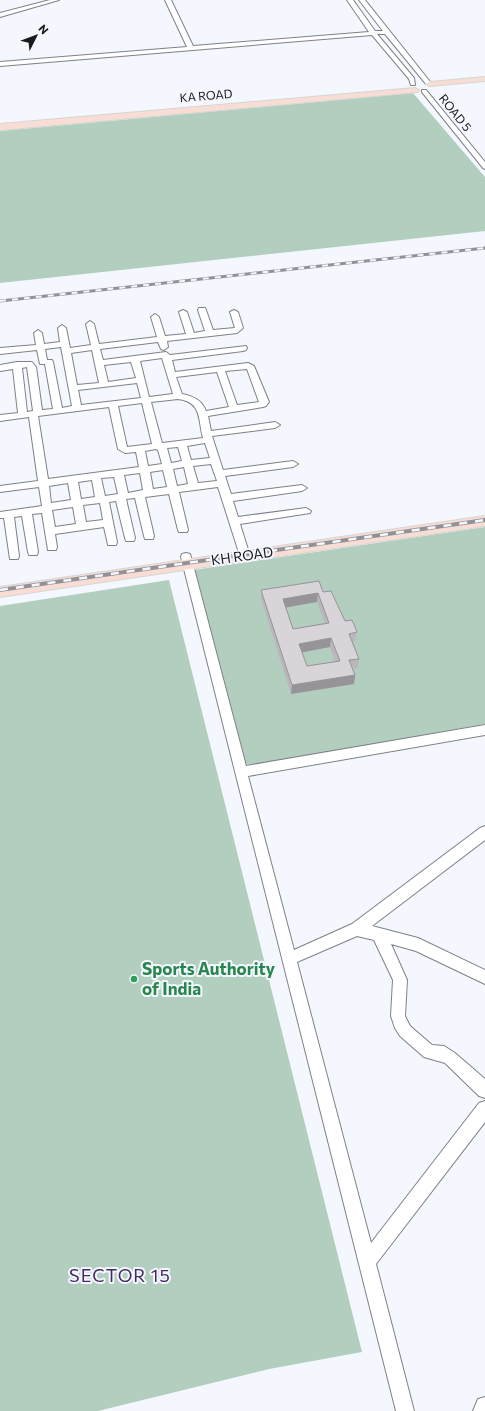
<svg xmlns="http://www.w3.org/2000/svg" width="485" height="1411" font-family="Commissioner,sans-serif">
<rect width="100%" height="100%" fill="#f4f7fe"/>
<path fill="#b2cebf" d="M413 93 485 177V231L0 283V131Z
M485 527V724L255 765 236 763 187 571Z
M169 580 362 1352 269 1369 98 1411H0V606Z"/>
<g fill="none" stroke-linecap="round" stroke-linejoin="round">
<defs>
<path id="minor" d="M50 0H59L0 17V13Z
M165 0H171L193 46 369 32 347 0H353L375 31H383L359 0H365L431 83 426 84 385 34H377L414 78 415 85H411L409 79 372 35 0 66V62L187 47Z
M422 90H426L485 162V169L483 168 422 92Z
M199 308H205L206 310 213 330 235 328 230 312 234 310 238 312 243 328 237 333 167 341 168 347 164 350 161 349 158 342 100 349 103 360 166 352 170 355 246 346 247 348 246 350 243 351 172 360 175 372 248 363 254 366 269 402 266 406 263 407 208 416 211 431 275 422 280 425 275 428 212 436 223 470 293 461 298 464 293 467 225 476 231 494 302 485 307 488 302 491 233 501 238 517 306 508 311 511 310 513 240 524 250 556 249 559H241L240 556 218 487 179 492 188 530 187 532H179L178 530 169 494 145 497 154 536 153 539H145L144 536 135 498 126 499 135 538 134 541H126L125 538 116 501 109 502 117 542 116 545H108L104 527 55 534 57 547 56 550H48L42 513 32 514 38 552 37 555H29L28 552 22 516 14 517 19 556 18 559H10L4 518H0V512L42 506 39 487 0 492V486L38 481 29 417 0 421V415L18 413 13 369 0 371V365L17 362H32L36 367 42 410 53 409 45 364H40L37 350 0 354V348L36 345 34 333 38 330 42 333 44 344 60 342 58 328 62 325 66 328 70 348 91 345 86 324 90 321 94 324 99 344 157 337 151 317 155 314 159 317 165 336 186 334 179 312 183 310 187 312 194 333 205 331 198 310ZM61 347 72 406 62 408 53 362 52 360H47L45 349ZM92 350 99 383 77 385 71 353ZM162 358 173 394 149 397 140 361ZM131 362 136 378 108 382 104 365ZM27 367 33 411 27 412 22 368ZM247 369 259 402 237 405 225 371ZM217 372 229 407 206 411C202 400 193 396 182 394L176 377ZM137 383 141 398 81 405 78 390ZM178 399C202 402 198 419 203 438L162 443 151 402ZM142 403 152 444 127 447 118 406ZM109 407 118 449 125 453 136 452 139 467 48 479 38 416ZM205 443 210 458 191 460 187 446ZM178 447 182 461 171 463 167 448ZM156 449 158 450 162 464 148 466 145 451ZM211 464 217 481 198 483 193 466ZM184 467 188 484 177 486 173 469ZM163 470 167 487 153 489 150 472ZM140 473 143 490 128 493 124 475ZM114 477 118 494 105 496 101 478ZM92 480 95 497 81 499 78 482ZM68 483 71 500 51 503 49 486ZM100 503 103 520 86 522 83 505ZM73 507 76 524 55 527 52 510Z
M186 553 190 554 191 557 246 766 485 725V735L248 776 294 950 352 924 480 828 485 826V840L372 926 418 938 485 970V984L416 951 391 944 407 980 405 1016 410 1026 432 1045 444 1046 455 1053 485 1079V1098L479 1096 445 1063 424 1057 400 1036 395 1028 391 1016 393 980 374 940 357 936 297 962 371 1243 479 1103 485 1101V1122L376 1264 414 1411H396L181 557 182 554Z
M485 1397V1411H473L478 1399Z"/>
<path id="major" d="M485 77V81L430 86 426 84 430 82Z
M415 88 419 90 418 92 0 130V124Z
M485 516V526L0 597V587Z"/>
</defs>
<use href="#minor" stroke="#7e8187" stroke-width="2"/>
<use href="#major" stroke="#d6d6d6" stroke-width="2"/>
<use href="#minor" fill="#fff" fill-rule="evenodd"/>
<use href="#major" fill="#f8ddd4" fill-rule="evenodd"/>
<defs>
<path id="rail-far1" d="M0 301 485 248"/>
<path id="rail" d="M0 590 485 520"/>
</defs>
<use href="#rail-far1" stroke="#909297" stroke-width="3"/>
<use href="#rail" stroke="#909297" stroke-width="4"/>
<use href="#rail-far1" stroke="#f4f7fe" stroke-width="2" stroke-dasharray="6" stroke-linecap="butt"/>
<use href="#rail" stroke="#f4f7fe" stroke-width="2.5" stroke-dasharray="8" stroke-linecap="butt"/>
</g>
<path fill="#bab6bb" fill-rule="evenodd" d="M261 590 323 592 345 621 357 632 355 641 353 642 359 659 358 668H353L355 675 354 684 291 694 261 599ZM317 602 325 623 293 629 286 607ZM330 647 335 661 307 666 302 652Z"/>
<path fill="#979499" d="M318 593 317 602 283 608V599Z
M331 638 330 647 299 653V644Z
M355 675 354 684 291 694 292 685Z"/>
<path fill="#d8d4da" stroke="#979499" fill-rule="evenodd" d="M319 581 323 592 331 591 345 621 352 620 357 632 349 634 359 659 349 660 355 675 292 685 261 590ZM318 593 329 623 293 629 283 599ZM331 638 340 661 307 666 299 644Z"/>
<circle fill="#2e9e5b" stroke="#f4f7fe" stroke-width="1.5" cx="134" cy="979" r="4"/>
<g text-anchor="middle" stroke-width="4" stroke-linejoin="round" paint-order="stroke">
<g font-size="12" fill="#191a1c" stroke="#f4f7fe">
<text transform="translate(206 96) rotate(-5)" y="4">KA ROAD</text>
<text transform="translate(455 113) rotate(51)" y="4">ROAD 5</text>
</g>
<g font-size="14" fill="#191a1c" stroke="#f4f7fe">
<text transform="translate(242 556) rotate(-8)" y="5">KH ROAD</text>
</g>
<g font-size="17" font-weight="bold" fill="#27864d" stroke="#f4f7fe" text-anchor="start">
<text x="142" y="975">Sports Authority<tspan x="142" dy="20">of India</tspan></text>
</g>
<g font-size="18" letter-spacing="1" fill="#452963" stroke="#f4f7fe">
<text x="120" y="1282">SECTOR 15</text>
</g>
</g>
<g transform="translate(36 36) rotate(48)" stroke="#f4f7fe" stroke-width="3" paint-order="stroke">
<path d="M0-3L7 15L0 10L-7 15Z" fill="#191a1c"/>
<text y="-6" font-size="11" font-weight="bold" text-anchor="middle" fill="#191a1c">N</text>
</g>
</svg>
